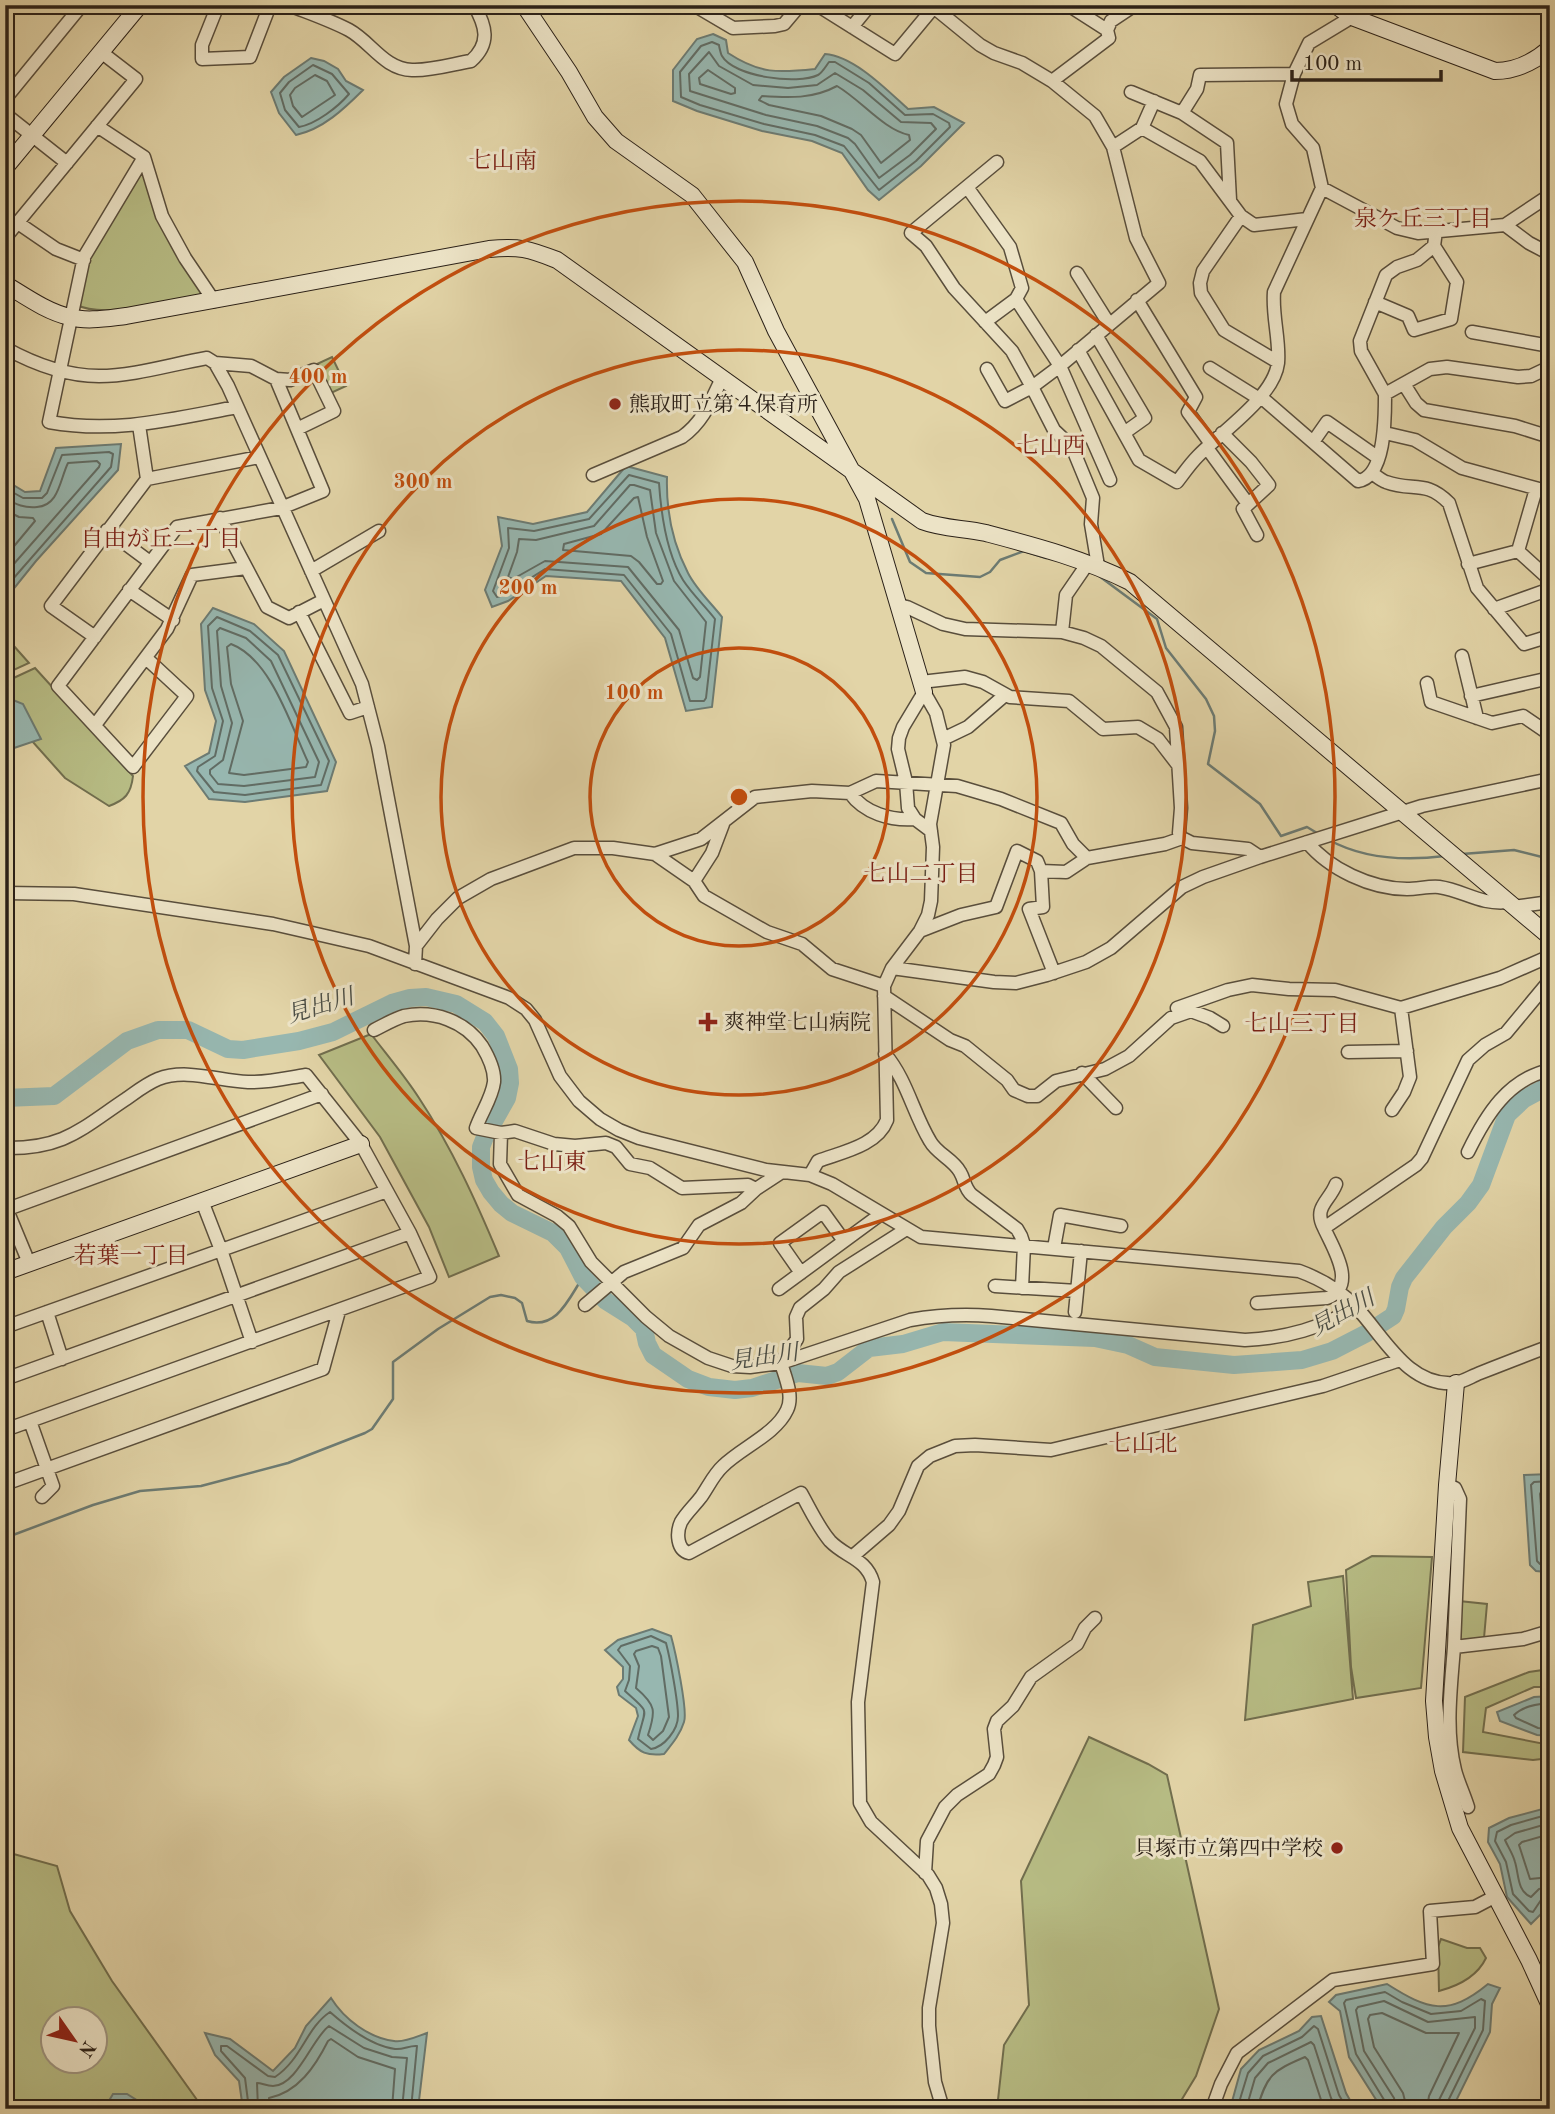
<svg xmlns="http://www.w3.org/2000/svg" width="1555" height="2114" font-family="'Old Standard TT','Noto Serif JP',serif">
<rect width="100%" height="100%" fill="#e2d4a7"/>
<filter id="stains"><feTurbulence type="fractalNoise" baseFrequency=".00286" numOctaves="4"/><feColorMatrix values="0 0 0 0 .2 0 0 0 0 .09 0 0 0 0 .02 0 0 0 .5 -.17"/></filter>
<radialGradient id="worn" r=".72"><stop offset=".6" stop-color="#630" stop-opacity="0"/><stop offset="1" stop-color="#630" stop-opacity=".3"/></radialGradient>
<path fill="#b7bc84" stroke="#716e4e" stroke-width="2" fill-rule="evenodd" d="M144 168 204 292 202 295C172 301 103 319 77 305L87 262Z
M332 357 346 386 331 393 317 364Z
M5 636 29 663 5 674Z
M35 668 133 776C131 794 125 800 109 806L65 778 32 741 40 739 8 698 5 699V682Z
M371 1034C387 1055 405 1076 419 1098 452 1148 476 1201 499 1256L449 1277 429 1227 380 1137 319 1055Z
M1372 1556 1432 1557 1421 1688 1356 1698 1351 1667 1346 1570Z
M1343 1576 1353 1699 1245 1720 1253 1625 1311 1606 1308 1582Z
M1459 1601 1487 1604 1484 1638 1457 1641Z
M1550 1669V1687H1534L1486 1708 1483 1732 1550 1745V1758L1533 1760 1463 1752 1465 1697 1529 1672Z
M1089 1737 1148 1764 1167 1775 1219 2009 1196 2076 1176 2109H997L1004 2045 1029 2005 1021 1881Z
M10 1853 57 1866 70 1911 112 1981 200 2104 207 2109H5V1854ZM52 2020H94V2062H52Z
M1441 1939 1467 1948H1480L1486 1958C1477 1977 1458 1986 1439 1991L1438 1947Z"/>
<path fill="#97b7b0" stroke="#6c7b73" stroke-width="2" d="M713 34 726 40 728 53C760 74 778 73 815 69L825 54C854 56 887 90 908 109L934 107 964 123 921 166 879 200 868 190 842 153 812 141 762 131 697 111 673 101V70L697 39Z
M311 58 324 61 338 69 346 81 363 90C344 109 323 129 296 135L279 113 271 92 284 77Z
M121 444 118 470 36 561 11 592 5 603V480L25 492 40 491 56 448Z
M626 466 667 477C666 510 673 544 688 573 696 589 711 603 722 617L712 707 686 711 665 638 621 581 546 576 508 601 492 607 485 590 502 546 498 517 533 524 587 512Z
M213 608 254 624 284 651 336 762 327 791 245 802 209 799 185 766 209 753 216 721 205 690 201 624Z
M8 698 23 704 41 739 5 751V699Z
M1550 1474V1569L1546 1572 1536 1571 1530 1565 1524 1475Z
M652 1629 671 1636C675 1650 688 1711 684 1722 680 1735 672 1744 664 1754 647 1756 640 1753 629 1740L638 1716 636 1708 619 1695 617 1687 623 1679V1667L605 1650 618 1640Z
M1550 1696V1736L1537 1735 1500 1721 1497 1712 1534 1697Z
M1550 1807V1894L1544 1911 1531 1924 1507 1897 1500 1864 1488 1842 1489 1828 1509 1818Z
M1387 1984C1428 2010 1448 2017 1488 1984L1500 1988 1492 2004 1490 2032 1452 2109H1382L1349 2057 1340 2011 1329 2002 1336 1995Z
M331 1998C344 2019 369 2038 394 2041 404 2043 418 2036 427 2033L418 2109H243L239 2081 215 2055 205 2033 230 2039 273 2071 295 2048 306 2026Z
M1321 2016 1346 2093 1355 2109H1230L1241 2069 1259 2050 1299 2031 1312 2017Z
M113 2094H127L151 2109H104Z"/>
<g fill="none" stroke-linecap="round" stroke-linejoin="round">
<path stroke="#616c64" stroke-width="2" d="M712 42 719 45C719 46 721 55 722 56 734 77 798 85 818 75 822 73 826 66 829 62H835L869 83 905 115 933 114 949 123 950 127 916 161 879 190 844 146 815 135 764 124 700 105 681 97 680 72 701 46Z
M709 52 719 66 753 85 788 88 817 85 835 73 863 90 901 122 931 123 936 129 910 155 879 178 855 144 848 138 817 126 766 115 690 91 689 74Z
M313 65 332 74 349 94C338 107 316 124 299 127L285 110 280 93 289 82Z
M708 70 735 88V93L731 94 700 84 699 78Z
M315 75 327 81 335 95 302 117 293 106 290 95 295 88Z
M837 86C861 100 884 130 909 135L910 140 881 163 861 135 852 129 821 116 769 105 759 100 762 96C789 98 813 99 837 86Z
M629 475 659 483C661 513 667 554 683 580 692 594 705 606 715 619L706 698 704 701H690L671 634 624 575 545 569 504 595 497 597 493 591 509 548 508 528 534 531 589 519Z
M634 485 650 490 656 533 674 581 706 622 700 677 697 680 693 678 679 630 628 567 545 561 513 579 508 577 517 552 519 539 536 540 594 526 630 485Z
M5 488 23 498H42L47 493 62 455 109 452 113 454 111 467 5 588
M638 497 647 537 663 581 661 584H657L639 562 631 556 563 550 564 544 601 534 634 498Z
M5 498C17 505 24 508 37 507 59 506 60 479 68 463L97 461 100 464 99 467 5 574
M5 510 19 517 33 518 35 521 5 557
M217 617 250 631 278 655 329 761 321 785 245 795 214 792 197 771 198 767 215 756 223 721 212 688 208 626Z
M220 628 246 638 271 661 319 762 315 777 244 786 218 784 210 774V770L223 760 232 723 221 686 217 631Z
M231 644C271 659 291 726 308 762L306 767 244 775 229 773 243 721 231 684 227 647Z
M1550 1481 1534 1482 1531 1485 1537 1561 1540 1564H1550
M1550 1490H1542L1540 1494 1545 1552 1550 1555
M651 1636 666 1643C670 1658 678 1701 678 1716 678 1730 664 1747 651 1749L638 1739C645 1706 652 1715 625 1691L629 1680 630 1666 618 1650 621 1646Z
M652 1646 658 1648 661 1656 669 1717 663 1731 653 1740 648 1735C656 1711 656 1705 636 1688L639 1666 634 1654 636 1651Z
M1550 1703C1537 1704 1523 1706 1514 1715L1516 1718 1538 1728 1550 1729
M1550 1814 1511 1825 1497 1832 1495 1841 1506 1862 1513 1894 1529 1911 1533 1912 1543 1897 1550 1896
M1550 1823 1515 1833 1505 1840C1508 1847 1513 1854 1515 1862 1519 1875 1517 1891 1531 1897L1539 1889 1550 1887
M1550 1834 1522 1842 1519 1845 1530 1879 1550 1877
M249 2109 245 2078 221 2051V2046H227L268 2076 275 2077C302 2059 306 2028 330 2012 347 2027 371 2046 395 2049 403 2050 410 2045 417 2046L411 2109
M258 2109 257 2083C262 2083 266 2086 273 2086 297 2086 313 2037 329 2026L364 2048 392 2057 407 2058 402 2109
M269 2109V2098C298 2092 315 2067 328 2041L331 2039 358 2057 395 2069 392 2109
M1237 2109 1248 2073 1263 2056 1302 2037 1314 2026 1318 2029 1339 2095 1347 2109
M1246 2109 1255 2078 1268 2063 1311 2042 1314 2045 1331 2098 1337 2109
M1257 2109C1267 2075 1272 2071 1305 2057L1308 2060 1324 2109
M1387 2109 1386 2103 1356 2054 1344 2003 1346 2000 1385 1992 1402 2002 1431 2014 1461 2011 1481 1999 1485 2001 1483 2030 1447 2103 1446 2109
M1396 2109 1394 2098 1364 2051 1356 2010 1358 2007 1384 2001 1428 2022 1475 2017V2028L1439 2100 1437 2109
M1407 2109 1403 2093 1374 2047 1368 2019 1370 2015 1382 2013 1426 2033H1459L1429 2096 1427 2109"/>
<path stroke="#6c7b73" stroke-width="2.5" d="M892 519 910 562 926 573 980 577 990 572 1000 560 1024 551 1046 558
M1099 576 1157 619 1166 648 1206 699 1214 716 1215 731 1208 764 1260 804 1281 836 1307 827 1317 833
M1329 840C1364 859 1406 861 1445 856
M1462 854 1514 850 1550 859
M5 1538 93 1505 140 1491 201 1486 288 1463 365 1433 372 1429 393 1399V1362L438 1329 490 1297 501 1295 515 1298 522 1303 527 1321C557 1330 569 1298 583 1277"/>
<path stroke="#97b7b0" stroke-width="18" d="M5 1098 54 1096 127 1041 158 1030H188L228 1049 243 1050 299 1041 333 1032 392 1003 410 998 426 997 456 1004 485 1022 496 1036 509 1069 510 1083 507 1098 485 1137 481 1147V1167L484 1180 491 1192 501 1204 512 1213 553 1233 568 1248 583 1277 606 1301 633 1318 644 1329 647 1343 653 1355 688 1379 709 1387 735 1390 752 1388 798 1373 827 1376 838 1372 869 1348 903 1344 943 1332 1095 1338 1128 1345 1155 1357 1234 1365 1302 1360 1332 1351 1367 1333 1393 1316 1396 1309 1400 1287 1404 1278 1444 1227 1468 1203 1481 1185 1507 1115 1524 1099 1550 1085"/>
<defs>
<path id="street" d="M218 5 202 45V59L250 57 270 5
M289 5C309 13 330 20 349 30 371 42 384 69 412 70 431 71 453 64 471 61 491 43 486 26 474 5
M694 5 733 28 775 26 784 24 800 5
M817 5 895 54 934 7
M931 5 980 45 994 53 1022 63 1052 81 1095 116 1113 147 1136 238 1159 283 1060 366 1032 387 1054 430 1072 447 1093 498 1091 524 1098 566
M1068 5 1107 30
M1363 5 1352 17 1309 43 1294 74 1286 104 1292 124 1313 148 1322 188 1397 228 1418 233 1505 225 1550 195
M5 15 13 5
M852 27 870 5
M1052 81 1109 38 1107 30 1111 21 1135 5
M1131 92 1182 113 1227 143 1230 200
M5 99 82 5
M1182 113 1197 89 1200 75 1294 74
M5 114 67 163
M97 126 144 157 162 216 185 258 214 301
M1142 128 1154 101
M1113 147 1142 128 1200 161 1241 216 1254 225 1307 219
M144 157 84 257 49 422C115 434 172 419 237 407
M967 187 1010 247 1022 288 1016 299 985 322
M1241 216 1203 271 1200 283 1201 293 1224 330 1278 362
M18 223 56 249 84 260
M1505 225 1529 243 1550 254
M5 238 136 79 101 52
M1077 273 1109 324
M1016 299 1060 366 1110 480
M1137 300 1196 397 1188 412 1211 444
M1375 302 1408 316 1414 330 1451 319 1457 282 1434 246
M1472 332 1550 346
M1096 335 1145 418 1124 433
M5 348C34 364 66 376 99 376 134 376 172 364 207 358L215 363 251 366 276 379 290 380 314 370 334 411 297 429 323 491 281 508 177 527 58 686 133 767 187 696 146 658
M1078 350 1139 460 1177 482C1184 473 1190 464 1198 456 1221 432 1274 397 1278 363 1280 340 1272 316 1274 292L1322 188
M215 363 228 386 362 684 378 746 416 946 415 964
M1210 368 1258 398
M987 369 1005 401 1032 387 1012 351 954 288 926 246 911 233 997 162
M276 379 297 429
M1404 384 1416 403 1424 410 1515 426 1550 437
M1385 394 1361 351 1360 341 1386 275 1397 267 1417 260 1434 246 1436 231
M1261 397 1358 481C1386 477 1385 416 1385 394L1430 369 1447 367 1518 377 1531 376 1550 367
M139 425 147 479
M1222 433 1251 462 1269 485 1243 509 1257 535
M1385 433 1415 440 1462 468 1550 492
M1313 442 1327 422 1377 457
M1207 448 1248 504
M1372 473C1376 476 1382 481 1386 482 1413 492 1425 479 1449 503L1477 588 1524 644 1550 636
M593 475 682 437C703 422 711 401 722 378
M220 518 267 607 289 618 324 600
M107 530 150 562
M1518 551 1550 580
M1468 564 1518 551 1536 489
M311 571 379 531
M129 590 173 620
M898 605 907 607 943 624 965 629 1062 632 1084 638 1101 646 1157 692 1176 727 1181 808 1179 833 1182 838 1192 843 1248 849 1260 857
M1494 609 1550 589
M299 612 350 713 368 707
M1062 632 1066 595 1088 563
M95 637 51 606 147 479 259 457
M1462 656 1477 718
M921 682 965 677 983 682 1010 697 1069 701 1103 729 1138 727 1158 739 1178 765
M1427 683 1431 702 1492 723 1523 716 1545 731H1550
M924 692 903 727 899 738 898 749 906 782 908 808 915 819 931 831
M1471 696 1550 678
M95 725 167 629 192 575 246 568
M943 739 968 727 1005 695
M850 793C864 813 891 821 915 819
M1307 842C1329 869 1371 889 1407 889 1418 889 1429 886 1439 887 1465 891 1480 905 1508 902
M655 854 701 839 755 797 812 791 850 793 876 781 957 786 1001 799 1061 823 1073 844 1087 858
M694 881 712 853 723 824
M5 893 74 894 273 924 369 946 509 998 526 1009 535 1020 560 1076 579 1101 600 1119 619 1130 639 1138 766 1170 810 1175 832 1184 921 1237 1299 1271C1321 1279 1341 1291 1357 1308 1384 1337 1408 1387 1455 1383 1463 1382 1472 1376 1480 1373 1503 1364 1526 1355 1550 1346
M1513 907 1550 902
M920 931 961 915 996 907 1017 851 1037 861 1041 871
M416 946 437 919 458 898 491 879 574 848H613L655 854 694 881 704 896 767 932 802 944 832 969 884 986
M892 968 994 982 1016 983 1047 975 1086 962 1111 948 1182 887 1203 877 1260 857 1422 806 1550 779
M1054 973 1029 909 1043 907 1041 871 1066 872 1087 858 1165 844 1182 838
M884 996 950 1040 965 1046 1007 1080 1014 1090 1028 1096H1037L1056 1081 1105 1069 1129 1056 1171 1018 1191 1011 1210 1018 1223 1026
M1177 1008 1228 990 1252 985 1289 989 1335 990 1401 1008 1500 978 1550 956
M374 1030C384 1025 394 1019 404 1016 434 1010 465 1021 482 1046 488 1056 495 1069 494 1082 492 1098 481 1113 476 1128L501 1133 515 1131 554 1144 575 1146 606 1143 616 1147 630 1164 650 1168 682 1188 748 1185 756 1189
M1348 1052 1407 1051
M885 1054C907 1080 913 1113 930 1141 937 1154 953 1159 960 1172 965 1180 964 1188 972 1195L1017 1229 1021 1236 1024 1245 1022 1288
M1082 1073 1116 1108
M1392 1110 1404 1092 1410 1077 1401 1008
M501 1133 500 1164 518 1195 557 1216 569 1226 591 1262 646 1317 669 1336 708 1358 732 1366 750 1367 781 1363 910 1320C938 1315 963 1314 991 1316L1245 1340C1287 1338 1321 1328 1357 1307
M5 1148C64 1149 81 1129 126 1099 136 1092 146 1084 158 1079 186 1068 219 1081 248 1082 268 1083 287 1078 306 1075L361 1144 410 1233 430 1277 5 1430
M1468 1152C1486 1115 1508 1079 1550 1070
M810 1175 818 1161C842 1152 877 1146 887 1120L884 986 892 968 920 931 928 915 931 901 933 847 930 824 944 745 936 713 924 692
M202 1201 221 1250 252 1342
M5 1210 322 1094
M7 1210 29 1263
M1324 1228C1313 1207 1329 1202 1336 1184
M905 1230 839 1272 824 1289 800 1308 796 1317 797 1339 781 1363C785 1377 794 1396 787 1410 776 1434 741 1448 723 1466 714 1474 708 1487 701 1497 695 1505 686 1513 681 1522 676 1533 677 1550 689 1553L801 1493C810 1509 818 1527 830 1541 845 1557 866 1558 873 1582L858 1702 860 1803 871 1822 928 1875 936 1888 941 1904 943 1923 929 2008V2026L935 2082 943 2109
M1054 1248 1060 1215 1121 1226
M801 1273 780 1243 823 1212 844 1241
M995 1286 1077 1291
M779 1289 881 1214
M1257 1303 1327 1298C1358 1286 1333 1248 1324 1228L1416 1165 1422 1158 1468 1060 1485 1045 1506 1033 1550 980
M585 1305 624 1272 683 1248 699 1225 741 1203 756 1189 782 1172
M47 1312 62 1359
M1075 1312 1081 1251
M5 1327 387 1191
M5 1379 410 1233
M30 1421 53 1486 42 1497
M5 1484 323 1369 339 1311
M1447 1485 1455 1488 1460 1499 1454 1647
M853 1556 889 1525 899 1511 918 1466 930 1456 955 1446 975 1445 1051 1450 1323 1386 1400 1360
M1468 1807C1464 1794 1458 1782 1455 1770 1445 1730 1451 1687 1454 1647L1523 1639 1550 1631
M925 1873 927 1841 945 1807 957 1795 989 1774 994 1765 997 1757 994 1729 997 1721 1013 1706 1031 1677 1077 1644 1085 1628 1095 1618
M1212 2109 1221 2084 1237 2053 1333 1980 1433 1964 1430 1911 1475 1907 1494 1897"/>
<path id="secondary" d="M524 5 569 72 595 117 616 141 692 195 745 262 776 331 867 499 924 692
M1335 5 1352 17 1495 71C1517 71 1534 62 1550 48
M5 168 140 5
M5 284C25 296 47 312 70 317 87 322 108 318 126 316L489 249C519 246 529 249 557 260L922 521C943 529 964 528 986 533 1035 546 1085 559 1130 582L1550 937
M5 1272 361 1144
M1456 1383 1447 1485 1434 1701 1437 1737 1443 1771 1460 1828 1529 1960 1550 2006"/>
</defs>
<use href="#street" stroke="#594e3c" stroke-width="15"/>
<use href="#secondary" stroke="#2b2118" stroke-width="18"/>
<use href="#street" stroke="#ece3c6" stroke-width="12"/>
<use href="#secondary" stroke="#ece3c6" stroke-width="16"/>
</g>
<g fill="none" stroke="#c24e0e" stroke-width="3.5">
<circle cx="739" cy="797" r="149"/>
<circle cx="739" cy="797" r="298"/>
<circle cx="739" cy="797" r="447"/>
<circle cx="739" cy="797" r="596"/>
</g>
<g fill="#8f2418" stroke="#ece3c6" stroke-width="2.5">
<circle cx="615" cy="404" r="7"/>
<path d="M704.5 1011.5h7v7h7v7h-7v7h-7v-7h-7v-7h7z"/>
<circle cx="1337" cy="1848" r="7"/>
</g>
<g text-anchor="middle" stroke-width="6" stroke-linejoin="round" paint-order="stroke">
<g font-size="21" fill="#2b2118" stroke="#ece3c6" text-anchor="start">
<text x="629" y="411">熊取町立第４保育所</text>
<text x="724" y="1029">爽神堂七山病院</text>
<text x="1323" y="1855" text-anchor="end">貝塚市立第四中学校</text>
</g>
<g font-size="23" fill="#7a1f14" stroke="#ece3c6">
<text x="503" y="168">七山南</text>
<text x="1423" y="226">泉ケ丘三丁目</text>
<text x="1051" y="453">七山西</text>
<text x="161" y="546">自由が丘二丁目</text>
<text x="921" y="881">七山二丁目</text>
<text x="1302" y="1031">七山三丁目</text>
<text x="552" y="1169">七山東</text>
<text x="131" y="1263">若葉一丁目</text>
<text x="1143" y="1451">七山北</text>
</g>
<g font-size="23" font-style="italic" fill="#4b4e46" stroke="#ece3c6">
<text transform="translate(320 1005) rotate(-17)" y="8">見出川</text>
<text transform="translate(1342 1312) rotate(-29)" y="8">見出川</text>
<text transform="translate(764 1356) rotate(-8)" y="8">見出川</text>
</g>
</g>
<circle cx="739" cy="797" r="10" fill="#c24e0e" stroke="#ece3c6" stroke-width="3.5"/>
<g font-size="21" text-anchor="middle" font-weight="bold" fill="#c24e0e" stroke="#ece3c6" stroke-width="6" stroke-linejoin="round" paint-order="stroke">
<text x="318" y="383">400 m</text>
<text x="423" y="488">300 m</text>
<text x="528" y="594">200 m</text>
<text x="634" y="699">100 m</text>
</g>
<rect width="1555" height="2114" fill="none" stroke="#e2d4a7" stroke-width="28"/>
<rect x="7" y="7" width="1541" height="2100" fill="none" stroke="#2b2118" stroke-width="3.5"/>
<rect x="14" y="14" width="1527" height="2086" fill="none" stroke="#2b2118" stroke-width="2"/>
<g transform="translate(74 2040) rotate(124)"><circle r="33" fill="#ece3c6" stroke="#9f9580" stroke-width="2"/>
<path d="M0-5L12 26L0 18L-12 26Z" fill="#8f2418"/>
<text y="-10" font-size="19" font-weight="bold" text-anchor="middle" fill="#2b2118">N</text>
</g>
<path d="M1292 70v10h149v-10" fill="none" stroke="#2b2118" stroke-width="3.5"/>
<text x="1303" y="70" font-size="21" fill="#2b2118" stroke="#ece3c6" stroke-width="5" paint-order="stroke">100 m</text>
<rect width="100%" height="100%" filter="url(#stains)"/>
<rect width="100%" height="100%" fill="url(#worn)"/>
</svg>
